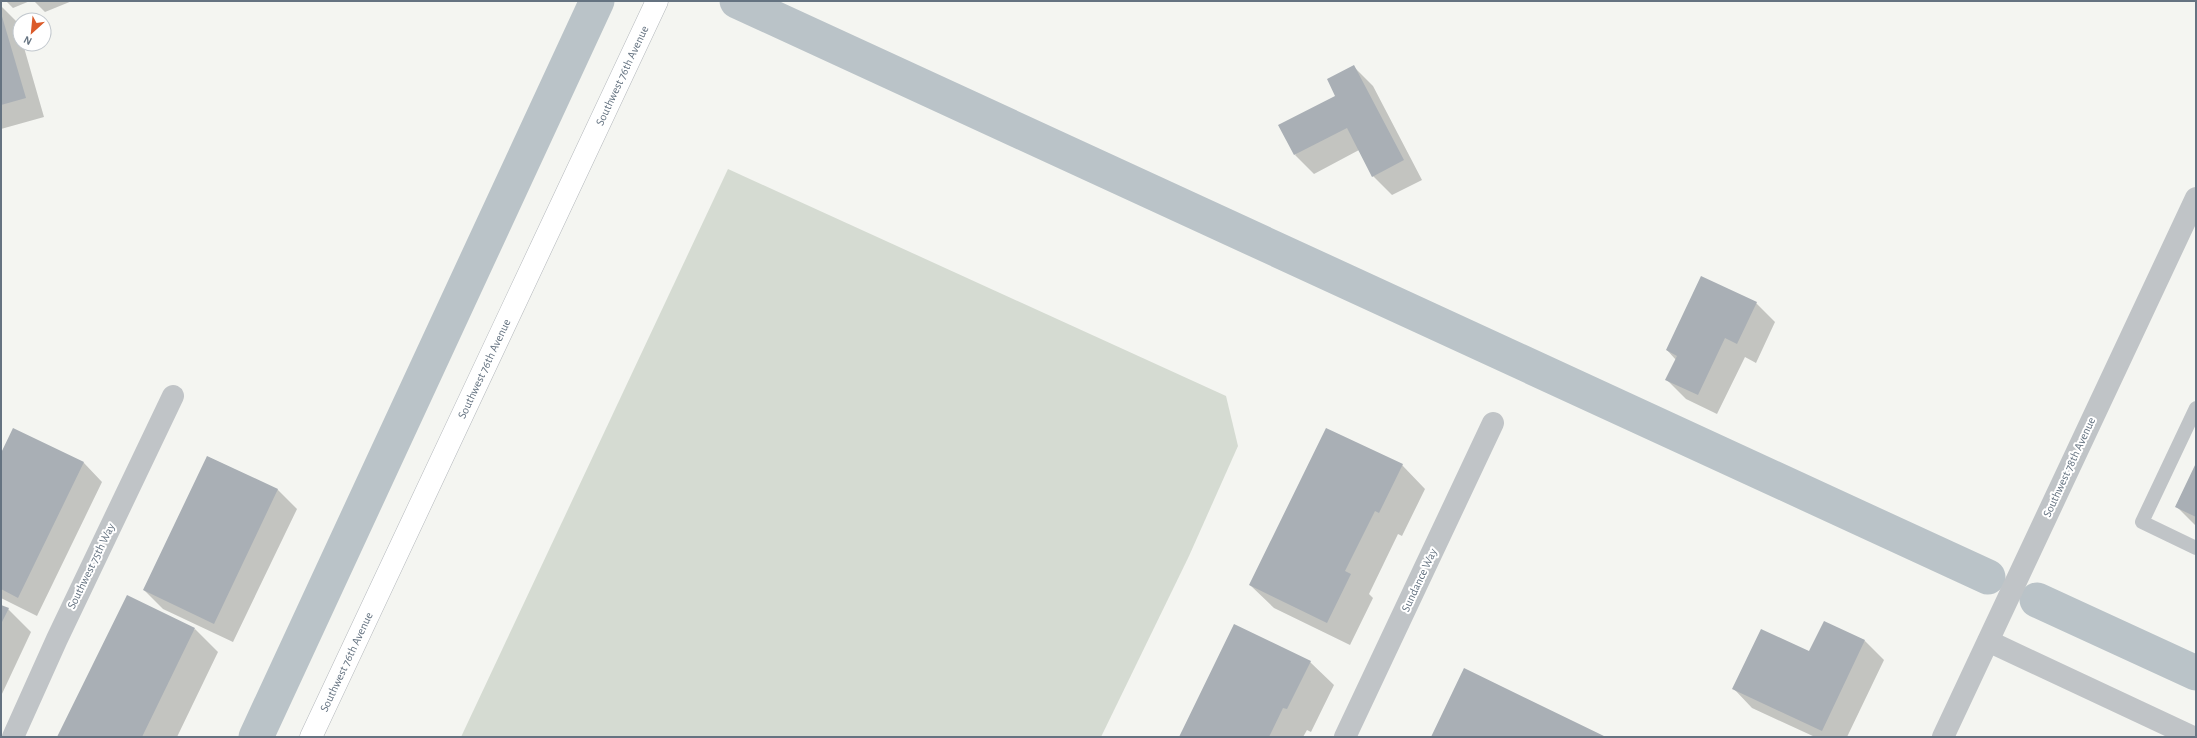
<svg xmlns="http://www.w3.org/2000/svg" width="2197" height="738" font-family="'Alegreya Sans',sans-serif">
<rect width="100%" height="100%" fill="#f4f5f1"/>
<path fill="#d5dbd2" d="M728 169 1226 396 1238 446 1189 556 1101 737H461Z"/>
<path fill="#0003" d="M6 1H30L13 8Z
M34 1H72L45 12Z
M1 6 17 22 20 32V44H23L44 117 1 129Z
M1354 67 1373 86 1422 180 1392 195 1373 176 1359 150 1314 174 1295 155 1337 97Z
M1756 303 1775 322 1756 363 1745 357 1717 414 1686 399 1667 380 1676 360 1667 350Z
M1 456 84 463 102 482 37 616 1 598Z
M208 457 278 490 297 509 233 642 163 609 144 590Z
M1402 465 1425 489 1402 536 1398 534 1369 594 1373 598 1350 645 1274 608 1250 585Z
M2196 465V526L2176 506Z
M1 606 8 609 31 632 1 696Z
M195 629 218 652 177 737H59Z
M1865 641 1884 660 1847 737H1815L1752 708 1734 689 1810 653Z
M1310 662 1334 685 1311 732 1307 730 1303 737H1181Z"/>
<g fill="none" stroke-linecap="round" stroke-linejoin="round">
<path stroke="#bac3c8" stroke-width="35" d="M737 1 1988 577
M2037 600 2196 673
M256 737 597 1"/>
</g>
<path fill="#a9afb5" d="M1 13 26 98 1 105Z
M1354 65 1404 160 1372 177 1347 128 1294 155 1278 125 1335 96 1327 79Z
M1701 276 1757 302 1737 344 1725 338 1698 395 1665 380 1677 356 1666 350Z
M13 428 84 462 18 598 1 589V453Z
M1326 428 1403 464 1379 513 1375 511 1345 571 1351 574 1327 623 1249 585Z
M207 456 278 489 214 624 143 590Z
M2196 463V517L2175 507Z
M127 595 195 628 142 737H57Z
M1 605 9 608 1 624Z
M1824 621 1865 640 1822 731 1732 689 1761 629 1809 651Z
M1234 624 1311 661 1287 709 1283 708 1269 737H1179Z
M1464 668 1606 737H1431Z"/>
<g fill="none" stroke-linecap="round" stroke-linejoin="round">
<defs>
<g id="secondary">
<path id="s1" d="M311 737 657 1"/>
</g>
</defs>
<use href="#secondary" stroke="#b3b7bb" stroke-width="23"/>
<path stroke="#c0c4c7" stroke-width="14" d="M2196 408 2142 522 2196 548"/>
<path stroke="#c0c4c7" stroke-width="22" d="M1988 641 2193 737
M13 737 57 639 173 396
M1345 737 1493 423
M1943 737 2196 198"/>
<use href="#secondary" stroke="#fff" stroke-width="22"/>
</g>
<g text-anchor="middle" stroke-width="4" stroke-linejoin="round" paint-order="stroke">
<g font-size="12" fill="#657381" stroke="#fff">
<text dy="4" stroke="none"><textPath href="#s1" startOffset="731">Southwest 76th Avenue</textPath></text>
<text dy="4" stroke="none"><textPath href="#s1" startOffset="407">Southwest 76th Avenue</textPath></text>
<text transform="translate(2069 467) rotate(-65)" y="4">Southwest 78th Avenue</text>
<text transform="translate(91 566) rotate(-64)" y="4">Southwest 75th Way</text>
<text transform="translate(1419 580) rotate(-65)" y="4">Sundance Way</text>
<text dy="4" stroke="none"><textPath href="#s1" startOffset="83">Southwest 76th Avenue</textPath></text>
</g>
</g>
<rect width="2197" height="738" fill="none" stroke="#657381" stroke-width="4"/>
<g transform="translate(32 32) rotate(207)"><circle r="19" fill="#ffffff" stroke="#c1c7cd"/>
<path d="M0-3L7 15L0 10L-7 15Z" fill="#db5b2a"/>
<text y="-6" font-size="11" font-weight="bold" text-anchor="middle" fill="#657381">N</text>
</g>
</svg>
